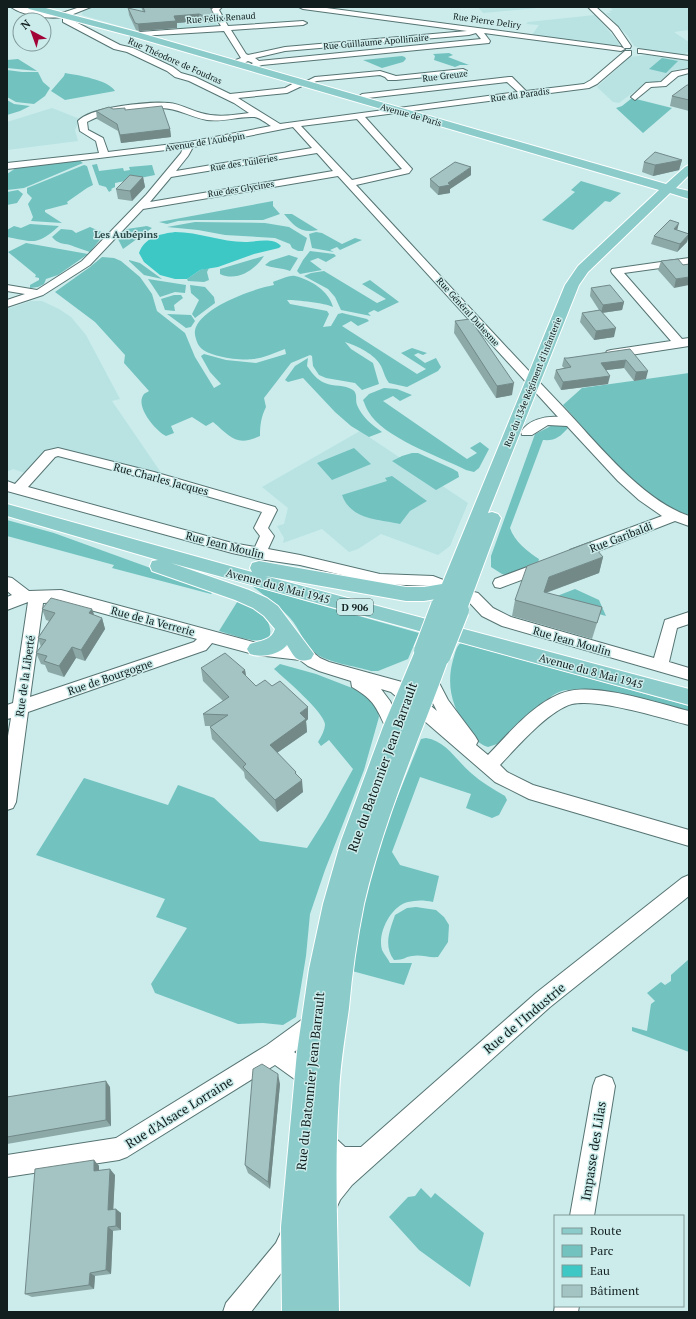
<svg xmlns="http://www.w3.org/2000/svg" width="696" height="1319" font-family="'PT Serif',serif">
<rect width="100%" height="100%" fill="#cbeceb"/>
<path fill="#b8e3e2" d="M94 7H214L210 11 218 26 137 31 82 15 83 11Z
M478 7H549L483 13Z
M609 7H689V30L674 32 689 42V51L684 55 645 50 634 46 628 36 606 13H611L609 11 613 10Z
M595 15 620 44 615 46 532 35 539 25 526 24 528 22Z
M647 55 689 61V68L673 70 659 82H647L619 103 613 102 597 87 630 57Z
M52 108 80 119 75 130 78 141 7 150V122Z
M31 301H42L59 309 71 317 86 335 120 399 112 401 162 474 101 461 57 449 28 474 13 469 7 472V309Z
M360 431 468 503 450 546 438 555 381 534 358 549 349 552 322 529 283 543 284 538 277 526 284 524 288 508 262 487Z"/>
<path fill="#72c2c0" d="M449 53 453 55 448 57 469 65H460L455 67 434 60 435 56 433 54Z
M402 56 405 57 406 59 403 62 382 68 363 60Z
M662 58 678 61 666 73 649 69Z
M18 59 34 69 37 71 7 68V60Z
M7 70 22 72H38L43 82 50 88 45 96 34 104 16 102 7 97 8 93 7 92Z
M65 73C77 75 109 80 115 91L65 100 51 91 64 76Z
M632 98 672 108 643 133 616 108 622 106Z
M7 100 14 104 30 106 20 111 7 115Z
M79 160 83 163 24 188 7 190V174L19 166Z
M97 164 99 171 123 168 124 171 130 170 129 167 152 165 155 175 115 183V187L111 189 112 190 109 192 106 187 99 185 92 165Z
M84 165 87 166 93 185 87 188 67 202 68 204 45 210V212L62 223 31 221 33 217 28 204 32 198 27 193V188Z
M581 181 621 193 610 202 605 201 573 230 542 220 575 192 571 190Z
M18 190 23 194 17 203 7 205V192Z
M273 201V206L280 214 263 220H195L178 221 167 224 159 222Z
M284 214H292L318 230C301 234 294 226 284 214Z
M195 222 265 223 289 227 307 238 303 251H298L292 248 290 244 275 238 225 235 198 230 167 227Z
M30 224 59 226C37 246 34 242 7 237V230L14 226 21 228Z
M147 226 152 228 123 249 117 237 127 229Z
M90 227 104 233 102 237 90 252C83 250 76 247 70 245 62 243 58 244 52 237L61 229 72 230 76 233Z
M316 232 322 233 342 244 355 238 362 240 340 250 337 247 330 250 334 252 312 248 309 234Z
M26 243 88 254 58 275 46 279 44 284 38 287 30 288V285L39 280V278L35 277 36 275 8 252Z
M310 251 334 254 336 256 326 262 318 258 310 261 322 270 300 274 297 271 303 260Z
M289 255 298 258 290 271C280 267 274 269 265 265L270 261Z
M264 256C255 270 237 282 220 274V269Z
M102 257 114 258 121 261 140 277 152 294 157 311 185 333 195 357 214 388 221 384 210 372 201 356 204 354 226 360 256 363 286 354 285 349C274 353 264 358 253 359 241 361 208 357 200 347 198 345 197 342 196 339 195 335 194 332 196 327 205 306 253 289 274 285L273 282C279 280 289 275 295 276 311 280 329 291 333 307 325 303 297 300 287 300L290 304 327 311 329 314 323 327 331 326 338 314 342 313 367 319 369 321 358 326 351 321 342 326 417 374 426 369 401 353 412 348 427 353 423 355 418 353 414 355 425 363 436 358 441 367 438 371 407 387 389 383C385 378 384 372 381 366 376 355 356 345 345 342L351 349 373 363 379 384 362 390 355 383 326 378 319 375 313 366 312 356 310 355 291 363 264 398 266 407C261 417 260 425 260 436 236 447 231 437 213 422L206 426 192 417 171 426 174 433 166 436C156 431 134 406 144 394 145 393 148 392 149 391L124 363 125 355 95 322 55 292 90 267Z
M129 260 140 263 162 279 144 275 129 261Z
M209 268 207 272 209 280 204 282 188 281 187 279 200 270Z
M324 271 377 303 386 299 362 284 370 280 399 302 378 312 374 310 368 313 371 316 341 310 335 297 328 289 304 276 311 273Z
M148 279 186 285 185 293 175 292 160 297Z
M190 285 205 287 214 297 215 303 195 318 192 314 199 300 191 293Z
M174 295H181L183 298 174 305 175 311 165 310 161 299Z
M167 314 191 315 195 321 191 327 186 328Z
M308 358 307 366C312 373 317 380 325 383 334 387 344 384 353 390 358 394 355 399 357 405 362 417 372 425 382 432L369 437 351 426 335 412 303 378 288 382 285 380 295 366Z
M689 373V515C644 505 593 438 563 405L582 388Z
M384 388 397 389 412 395 400 401 393 396 383 401 467 459 477 453 470 448 480 442 489 449 479 468 474 472 466 470C439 456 383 438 368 411 366 408 365 404 363 400L369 394Z
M555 424 566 425 568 428C560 437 555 441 543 440L510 528C514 541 528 552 539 559L538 563 506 575 502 574 491 567V556L535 434Z
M354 448 371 464 332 480 317 463Z
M412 453H418L453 469 458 472 459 477 436 490 392 461 402 456Z
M392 476 427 501 410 511 400 524C378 519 351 520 342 495L387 481 385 478Z
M7 520 54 533 214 591 211 594 112 568 114 565 7 536Z
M252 586 419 633 408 659 378 671H371C355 666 328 663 315 653 303 643 300 629 290 618 279 606 265 596 252 586Z
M575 589 599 600 606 616 555 602 557 596Z
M239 599C245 602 251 605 256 608 265 613 275 630 268 639 253 644 234 635 219 631Z
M461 643 689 706V713L587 691C579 690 570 689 562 691 545 696 512 731 497 744L488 747C478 744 473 737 468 729 452 708 446 685 453 660 455 654 456 646 461 643Z
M280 664 316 674 365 693 377 707 379 717 364 770 325 870 310 914 306 956 296 1017 283 1025 263 1023 238 1024 155 993 151 984 187 928 156 917 165 899 36 855 84 778 168 805 178 785 214 798 260 841 307 848 326 818 353 769 329 740 321 746 318 742C321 737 325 730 325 724 323 711 285 679 274 669Z
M426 738C446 741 456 760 471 773 481 782 493 789 505 796L507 800 499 815 492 818 466 808 471 794 420 777 392 852 400 865 439 876 433 902C424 900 416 900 408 902 391 906 377 933 382 950 384 954 388 959 390 963H412L404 985 352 971 353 946 378 845 421 739Z
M416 907 436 910 444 917 449 925 448 942 438 957C428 958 421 954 412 956 404 957 405 960 394 960 383 945 390 930 395 915L407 908Z
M689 959V1052L632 1031V1027L647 1031 651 1004 655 1001 647 993 661 982 665 985 671 981V975Z
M421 1188 431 1198 435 1193 484 1233 470 1287 419 1250 389 1217 408 1197 415 1196Z"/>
<path fill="#3dc8c6" d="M175 232C199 232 221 242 245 242 256 242 273 237 281 246L279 248 254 254 218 267 200 270 187 279H175L160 275 144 262 139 253C145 237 160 234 175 232Z"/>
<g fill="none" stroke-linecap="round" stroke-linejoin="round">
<defs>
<path id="minor" d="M11 7H23L49 14 65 12 80 7H91L71 15 70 19 120 45 133 48 173 67 181 73 195 77 230 94 285 88 298 81H304L305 83 304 85 287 93 238 98 280 124 518 92 507 82 359 99 358 97 362 94 509 77H512L526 91 584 84 591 80 625 51H631V55L597 84 589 88 365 117 412 169 409 173 356 185C425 259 494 335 564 408 598 444 642 500 689 516V526L675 521 580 558 575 559 570 558 568 554 570 550 662 516 639 500 618 481 567 426 548 425 532 435H522L521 432C528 420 545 416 558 417L338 176 143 209 90 265 43 295 7 307V300L25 294 7 291V285L37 290 82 261 146 195 181 153 183 148 7 169V163L99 153 96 141 80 131 78 121C90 107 150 101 169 103 180 104 190 110 201 113 217 118 233 115 249 113L234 103 189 81 175 77 167 71 127 52 114 49 63 22V17C49 19 23 16 11 7ZM159 108C176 107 190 117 207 120 225 122 239 116 254 117 259 117 266 123 271 126L189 142 108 152 103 138 88 130 87 122C108 110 135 109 159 108ZM357 119 402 169 352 180 301 126ZM293 127 312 148 176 171 188 156 193 147ZM317 153 333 171 150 202 171 177Z
M214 7H222L219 10 228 26 303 21 307 23 303 25 231 30 246 54 248 55 285 47 467 31 303 9 299 7H319L621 47 625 49 621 51 484 33 490 41 489 43 262 65 253 68 249 66 253 63 248 61 242 64H236V60L241 58 224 31 140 36 136 34 140 32 221 26 211 10ZM476 33 481 39 259 61 255 58 285 51 469 35Z
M588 7H596L618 27 631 46 630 48H624L612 31Z
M638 49 689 56V60L641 53H638Z
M463 69 467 71 466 73 396 80H388L385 77 380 75 317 81 309 84 305 82 315 77 380 71 396 76Z
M689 69V73L678 76 666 86 651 87 635 100 631 97 646 83 661 82 672 72Z
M689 258V264L624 273 682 339 689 338V346L611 358 607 357 605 354 607 351 611 350 671 341 612 273 611 271 612 269Z
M58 448 154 472 275 507 277 510 268 528 274 536 268 549 300 555 380 574 433 576 446 581 449 586 478 593 493 608 511 617 654 658 665 620 689 612V624L677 628 669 662 689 668V680L502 626 482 616 468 601 439 594 436 589 431 586 380 584 300 565 259 559 232 553 7 491V481L15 484 45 451ZM58 456 151 480 262 512 254 528 260 536 255 547 232 543 28 487 55 457Z
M546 560 551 561 553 565 551 569 500 588 495 587 493 583 495 579Z
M7 577 12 578 29 591 61 590 257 643 310 650 320 658 329 662 402 682 437 711 422 682 424 677 430 676 436 677 448 700 475 736 478 741 476 745 488 755C509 733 538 698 569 691 601 684 657 703 689 711V725C661 718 599 698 572 704 549 710 516 748 500 765L507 772 533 785 689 830V846L529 799 495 782 391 692 381 689 390 701 402 727 400 732 394 734 388 732C376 708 376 701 352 687L351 681 319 671 308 666 300 660 257 655 212 643 206 650 28 712 16 802 13 808 7 810V742L11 718 7 719V705L13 703 28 602 7 610V597L12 595 7 591ZM61 602 197 639 194 642 30 697 43 603Z
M689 875V896L550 1007 352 1185 340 1200 334 1213 326 1217 318 1213 314 1205C320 1191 327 1179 337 1168 326 1163 318 1155 313 1143L316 1135 324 1132 332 1135 345 1147H361L536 993 682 878Z
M314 1013 321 1016 324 1023 321 1030 294 1052 316 1067 319 1075 316 1083 308 1086 300 1083 275 1065 127 1157 119 1160 7 1177V1155L116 1138 267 1045 307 1016Z
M604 1075 612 1078 615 1086 594 1216H570L593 1086 596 1078Z
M291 1224 299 1228 303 1236 292 1259 251 1312H223L226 1303 276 1243 283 1228Z
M555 1305 579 1306 578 1312H554Z"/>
<path id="major" d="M27 7H42L137 32 666 184 685 167 689 165V175L676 188 689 191V199L670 193 588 272 579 285 488 513 492 512 498 514 501 518 465 615 458 617 451 615 449 611 442 613 435 611 432 606 436 599 424 601H406L265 576 689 689V705L171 563 249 590 267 598 278 606 314 654 311 659C296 664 294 656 287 645 279 655 261 658 250 654L247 649 250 644C261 640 271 641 275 629L264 616 253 608 235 600 152 571 150 566 152 561 158 560 7 516V504L252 572 250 568 252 563 259 561 406 587H424L442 584 565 285 578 266 659 190 131 36 29 9Z
M425 643 432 646 434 649 440 647 447 650 450 655C420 738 384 818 364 904 357 938 352 973 349 1008 345 1037 340 1066 339 1095 334 1167 338 1240 339 1312H282L281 1227 297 1052 309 969 323 904 341 841 383 727 415 651 418 646Z"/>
</defs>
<use href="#minor" stroke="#567473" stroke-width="2"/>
<use href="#major" stroke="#fff" stroke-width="2"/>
<use href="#minor" fill="#fff" fill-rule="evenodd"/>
<use href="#major" fill="#8bcccb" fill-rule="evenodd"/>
<defs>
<path id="major-bridge" d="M425 651 442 606
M440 655 458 610"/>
</defs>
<use href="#major-bridge" stroke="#fff" stroke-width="24" stroke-linecap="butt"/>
<use href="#major-bridge" stroke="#8bcccb" stroke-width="22"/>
</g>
<path fill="#8ca9a8" d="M141 7H210L215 22 204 23 200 21 177 23V28L139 31 136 30 129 15 128 8 143 12Z
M689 85V111L670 106 672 96Z
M113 109 125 110 170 129 171 137 121 143 118 131 97 119 96 111Z
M682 160 679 170 653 176 642 172 644 162Z
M471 175 450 189V193L438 195 430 187V179Z
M143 177 145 187 132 201 118 199 116 189Z
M677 230 689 234V235L687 242 677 252 651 244 654 236Z
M661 261 683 265 674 288 658 270Z
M591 288 624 302 622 310 602 313 614 337 594 340 580 322 582 313 599 310 590 296Z
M455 321 512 395 496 398 454 333Z
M630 349 646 379 634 381 624 368 606 370 608 384 561 390 554 378 556 370 564 368 562 366 564 358H568Z
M603 557 599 573 546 593 602 607 592 639 512 616 515 600Z
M42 609H92L94 615 102 618 105 629 85 661 76 658 64 677 48 672 45 665 41 664 36 653 41 647 38 638 49 621 46 620Z
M201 668 245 670 246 676 256 686 308 719 306 721 307 732 277 753 297 775 303 792 277 812 245 778 244 772 212 739 210 727 211 726H205L203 714 223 701 203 681Z
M280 1084 270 1189 248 1173 245 1165Z
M110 1087 111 1126 7 1144V1097Z
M94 1160 99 1166V1170L115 1175 113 1209 121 1213V1230L113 1231 111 1274 95 1276 94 1289 32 1297 25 1294Z"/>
<path fill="#728988" d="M199 14 200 21 177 23V28L139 31 138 24 174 16Z
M214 15 215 22 204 23V16Z
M170 129 171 137 121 143 120 135Z
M682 160 679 170 653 176 655 165Z
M471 167V175L450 189V193L438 195 439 187 448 183Z
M143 177 145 187 132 201 130 191Z
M679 223 677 231 674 229Z
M689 234 687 242 677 252 680 244Z
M689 277V285L674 288 676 279Z
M624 302 622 310 601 313 603 305Z
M616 328 614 337 594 340 596 331Z
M626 360 624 368 599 371 601 363Z
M648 371 646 379 634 381 636 372Z
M610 376 608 384 561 390 563 382Z
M514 383 512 395 496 398 497 386Z
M603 557 599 573 545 593 540 608 544 592 549 577Z
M92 609 96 620 89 613Z
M102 618 105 629 85 661 81 650Z
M72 647 76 658 64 677 59 666Z
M245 670 247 682 242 672Z
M308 707V719L306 721 307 732 271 757 270 745 300 713Z
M296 772 297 784 302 780 303 792 277 812 275 800Z
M278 1074 280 1084 270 1189 268 1182Z
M106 1081 110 1087 111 1126 106 1120Z
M94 1160 99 1166V1176L94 1171Z
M110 1169 115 1175 113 1215 108 1210Z
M116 1209 121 1213V1230L116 1226Z
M108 1227 113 1231 111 1274 106 1270Z
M90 1273 95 1276 94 1289 89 1285Z"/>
<path fill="#a3c4c3" stroke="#728988" d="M143 7H210L214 15 204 16 199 14 174 16 176 21 138 24 135 23 128 8 145 12Z
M687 85H689V100L672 96Z
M162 106 170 129 120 135 117 124 96 111 109 107 113 109 125 108V110Z
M655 152 682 160 655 165 644 162Z
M455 162 471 167 448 183 450 185 439 187 430 179Z
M130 175 143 177 130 191 116 189Z
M670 220 679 223 674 229 689 234 680 244 654 236Z
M678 259 683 265 689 264V277L676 279 661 261Z
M610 285 624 302 603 305 591 288Z
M600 310 616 328 596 331 582 313Z
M470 319 514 383 497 386 455 321Z
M630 349 648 371 636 372 626 360 601 363 610 376 563 382 556 370 571 367 564 358H568Z
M590 542 603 557 549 577 544 592 602 607 597 623 515 600 527 566Z
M51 598 92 609 89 613 102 618 81 650 72 647 59 666 44 661 47 656 36 653 46 640 38 638 55 613 42 609Z
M225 653 245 670 242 672 256 686 265 680 272 686 280 681 308 707 300 713 306 719 270 745 296 772 295 773 302 780 275 800 243 767 246 764 210 727 228 715 203 714 229 697 201 668Z
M262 1064 278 1074 268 1182 245 1165 253 1069Z
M106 1081V1120L7 1137V1097Z
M94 1160V1171L110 1169 108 1210 116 1209V1226L108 1227 106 1270 90 1273 89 1285 25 1294 35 1169Z"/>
<g text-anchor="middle" stroke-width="3" stroke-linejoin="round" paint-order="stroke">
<g font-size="9" fill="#121e1e" stroke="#cbeceb">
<text transform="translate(221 18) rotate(-4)" y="3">Rue Félix Renaud</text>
<text transform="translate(487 21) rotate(8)" y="3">Rue Pierre Deliry</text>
<text transform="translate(376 42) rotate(-5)" y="3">Rue Guillaume Apollinaire</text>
<text transform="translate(175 61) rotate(24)" y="3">Rue Théodore de Foudras</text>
<text transform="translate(445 76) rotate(-7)" y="3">Rue Greuze</text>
<text transform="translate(520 95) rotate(-8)" y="3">Rue du Paradis</text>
<text transform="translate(411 115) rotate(16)" y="3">Avenue de Paris</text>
<text transform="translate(205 142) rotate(-9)" y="3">Avenue de l'Aubépin</text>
<text transform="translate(244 163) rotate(-9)" y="3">Rue des Tuileries</text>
<text transform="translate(241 189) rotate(-9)" y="3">Rue des Glycines</text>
<text transform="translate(468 312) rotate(48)" y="3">Rue Général Duhesme</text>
<text transform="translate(533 382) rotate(-68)" y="3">Rue du 134e Régiment d'Infanterie</text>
</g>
<g font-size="10" font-weight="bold" fill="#2f4c4c" stroke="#cbeceb">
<text x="126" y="238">Les Aubépins</text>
</g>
<rect fill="#cbeceb" stroke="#4a5c5c" stroke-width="1" x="337" y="599" width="36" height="16" rx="3"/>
<g font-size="10" font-weight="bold" fill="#121e1e">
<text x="355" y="611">D 906</text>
</g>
<g font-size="11" fill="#121e1e" stroke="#cbeceb">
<text transform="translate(161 479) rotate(15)" y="4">Rue Charles Jacques</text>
<text transform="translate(621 537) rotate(-21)" y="4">Rue Garibaldi</text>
<text transform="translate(225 545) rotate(14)" y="4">Rue Jean Moulin</text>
<text transform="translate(278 586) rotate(15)" y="4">Avenue du 8 Mai 1945</text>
<text transform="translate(153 621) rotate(15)" y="4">Rue de la Verrerie</text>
<text transform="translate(572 641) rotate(16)" y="4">Rue Jean Moulin</text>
<text transform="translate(591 671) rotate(15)" y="4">Avenue du 8 Mai 1945</text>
<text transform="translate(25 676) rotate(-82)" y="4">Rue de la Liberté</text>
<text transform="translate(110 677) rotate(-19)" y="4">Rue de Bourgogne</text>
</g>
<g font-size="13" fill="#121e1e" stroke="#cbeceb">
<text transform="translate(382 767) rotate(-70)" y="5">Rue du Batonnier Jean Barrault</text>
<text transform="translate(524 1018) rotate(-40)" y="5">Rue de l'Industrie</text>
<text transform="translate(310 1081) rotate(-84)" y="5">Rue du Batonnier Jean Barrault</text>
<text transform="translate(179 1112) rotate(-32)" y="5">Rue d'Alsace Lorraine</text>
<text transform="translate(593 1151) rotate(-81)" y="5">Impasse des Lilas</text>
</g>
</g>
<rect width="696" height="1319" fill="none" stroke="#121e1e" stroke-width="16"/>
<rect x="554" y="1215" width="130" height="92" fill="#cbeceb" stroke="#819a99"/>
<rect x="562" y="1228" width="20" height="6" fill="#8bcccb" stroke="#819a99"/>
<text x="590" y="1235" font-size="12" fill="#121e1e">Route</text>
<rect x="562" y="1245" width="20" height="12" fill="#72c2c0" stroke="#819a99"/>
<text x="590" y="1255" font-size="12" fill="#121e1e">Parc</text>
<rect x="562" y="1265" width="20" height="12" fill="#3dc8c6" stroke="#819a99"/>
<text x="590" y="1275" font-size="12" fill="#121e1e">Eau</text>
<rect x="562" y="1285" width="20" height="12" fill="#a3c4c3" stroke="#819a99"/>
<text x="590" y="1295" font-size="12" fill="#121e1e">Bâtiment</text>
<g transform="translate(32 32) rotate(319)"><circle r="19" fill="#cbeceb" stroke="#819a99"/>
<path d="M0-3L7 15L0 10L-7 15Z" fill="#a20437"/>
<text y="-6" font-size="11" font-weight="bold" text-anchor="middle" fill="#121e1e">N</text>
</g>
</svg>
